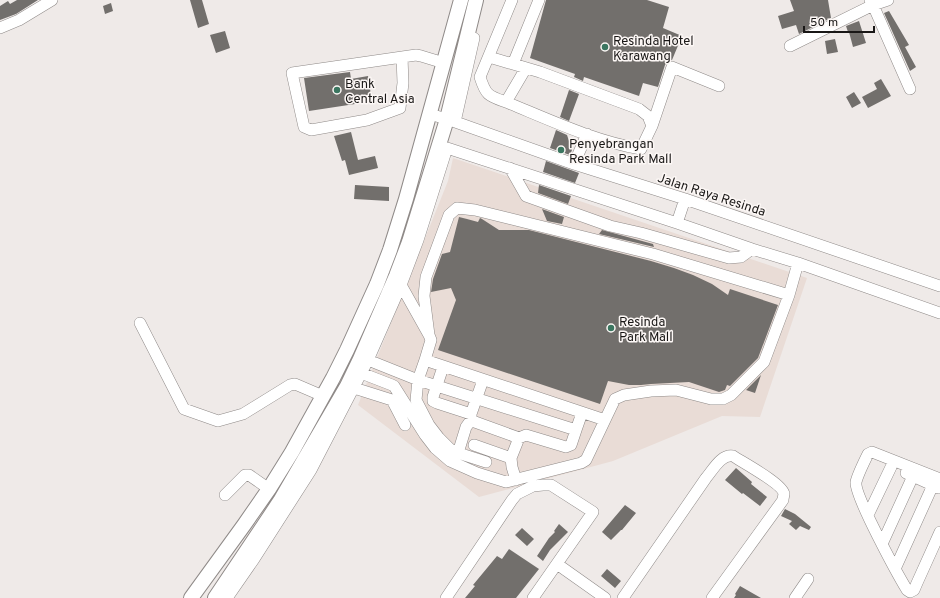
<svg xmlns="http://www.w3.org/2000/svg" width="940" height="598" font-family="Overpass,sans-serif">
<rect width="100%" height="100%" fill="#efeae8"/>
<path fill="#e9dcd6" d="M453 158 807 278 760 417 722 416 613 461 479 497 358 405 448 181Z"/>
<path fill="#726f6c" d="M17 0H38L16 14 0 20V6L8 1 10 4Z
M190 0H202L209 24 198 28Z
M546 0H647L669 7 663 28 682 36 672 60 668 61 665 65 658 87 643 83 639 96 584 77 583 81 574 77 575 74 530 58Z
M790 0H828L831 18 799 34 796 25 782 29 778 16 794 11Z
M111 3 113 11 105 14 103 6Z
M889 11 909 45 905 47 916 67 910 71 884 13Z
M859 21 866 43 853 47 849 32H848L846 26Z
M225 31 230 48 216 53 210 35Z
M835 39 838 52 827 54 825 41Z
M350 72 351 79 368 76 371 95 354 97 355 104 309 111 304 78Z
M881 79 891 96 868 108 862 97 877 89 874 83Z
M569 90 579 94 569 121 560 117Z
M854 92 861 103 852 108 846 97Z
M556 130 567 135 572 150 570 155 550 148Z
M351 132 358 160 375 156 378 168 349 175 345 160 342 161 334 136Z
M546 161 579 173 575 183 543 172Z
M355 185 389 187V201L354 199Z
M539 185 571 196 568 204 538 193Z
M542 209 564 217 562 224 547 221Z
M459 217 467 219 478 222 480 218 482 219 499 230H529L651 261 674 268 693 275 712 284 728 295 730 289 778 305 758 358 730 386 727 385 725 390 719 392 689 382 651 384 641 385H629L608 381 600 404 438 350 456 300 451 288 431 292 433 279 442 254 450 252Z
M602 230 653 244 654 247 599 234Z
M761 375 755 393 746 390Z
M736 468 752 482 751 484 767 497 760 506 743 493 742 494 725 480Z
M625 505 636 513 622 530H621L611 540 602 532Z
M785 509 795 514 811 527 809 530 800 526 796 530 789 524 792 521 781 516Z
M559 524 568 532 550 550 543 561 537 556 549 538 555 532 554 531Z
M522 528 534 539 527 546 515 535Z
M509 549 539 569 516 598H465L475 586 473 585 497 556 502 559Z
M607 569 621 581 615 588 601 576Z
M740 586 761 598H734L736 595 735 594Z"/>
<g fill="none" stroke-linecap="round" stroke-linejoin="round">
<defs>
<path id="minor" d="M870 0 873 5 910 89
M0 28 19 20 52 0
M790 46 873 5 888 0
M402 57 403 83 400 108 367 120 311 130 304 127 292 73 416 55 421 56 444 63
M489 57 540 72 639 109 648 116 652 126
M513 64 539 0
M526 68 506 102C550 120 594 141 641 149L652 126 672 67 719 86
M506 102C489 96 486 96 480 77L512 0
M429 114 447 119 574 164 685 199 940 286
M455 122 474 38
M574 164 587 134
M510 168 526 196 610 226 641 233 729 258 741 257 752 249
M677 223 685 199
M401 285 429 335 431 340 425 360 605 420 615 399 624 395 651 391 676 390 711 399H723L731 395 764 362 789 295 653 254 475 210 457 208 449 215 426 277 424 296 429 335
M789 295 798 263
M140 323 184 409 218 421 243 414 290 385 295 384 323 396
M368 360 418 380 576 430 582 413
M425 360 418 380 416 400 429 425 439 438 450 449 458 453 486 462
M443 367 433 397V401L437 403 471 414V420L475 422 519 438 526 435 566 447 571 445 576 430
M361 373 392 385 394 386 425 435 435 448 450 461 477 473 506 482 581 463 586 460 605 420
M354 388 392 400 405 425
M471 414 483 380
M474 445 511 458 519 438
M458 453 466 427 471 420
M511 458 512 467 516 480
M906 473 939 488
M940 479 872 452 868 454C864 462 858 474 856 482 854 495 898 575 907 590L910 592 914 590 917 583 940 532
M225 495 245 475H249L269 489
M868 515 891 467
M882 544 913 476
M557 564 605 598
M895 569 933 485
M227 598 254 559 311 470 368 360 401 285 418 240 447 148 677 223 752 249 798 263 940 313
M446 598 512 500 517 494 533 486 543 485H551L593 512 533 598
M623 598 706 478C713 470 721 454 733 456 742 462 783 484 784 494 784 494 783 499 783 500L712 598
M795 598 808 579"/>
<path id="major" d="M191 598 244 525 269 489 292 452 333 378 347 350 377 284 390 250 406 199 461 0
M215 598 280 501 347 386 360 359 396 276 409 242 447 119 476 0"/>
</defs>
<use href="#minor" stroke="#8f8a88" stroke-width="12"/>
<use href="#major" stroke="#8f8a88" stroke-width="16"/>
<use href="#minor" stroke="#fff" stroke-width="11"/>
<use href="#major" stroke="#fff" stroke-width="14"/>
</g>
<g fill="#3b7660" stroke="#fcf7f5" stroke-width="1.5">
<circle cx="605" cy="47" r="4"/>
<circle cx="337" cy="90" r="4"/>
<circle cx="561" cy="150" r="4"/>
<circle cx="611" cy="328" r="4"/>
</g>
<g text-anchor="middle" stroke-width="3" stroke-linejoin="round" paint-order="stroke">
<g font-size="13" fill="#191716" stroke="#fcf7f5" text-anchor="start">
<text x="613" y="45">Resinda Hotel<tspan x="613" dy="15">Karawang</tspan></text>
<text x="345" y="88">Bank<tspan x="345" dy="15">Central Asia</tspan></text>
<text x="569" y="148">Penyebrangan<tspan x="569" dy="15">Resinda Park Mall</tspan></text>
<text x="619" y="326">Resinda<tspan x="619" dy="15">Park Mall</tspan></text>
</g>
<g font-size="13" fill="#191716" stroke="#fcf7f5">
<text transform="translate(712 194) rotate(18)" y="5">Jalan Raya Resinda</text>
</g>
</g>
<path d="M804 26v6h70v-6" fill="none" stroke="#191716" stroke-width="2"/>
<text x="810" y="26" font-size="12" fill="#191716" stroke="#fcf7f5" stroke-width="3" paint-order="stroke">50 m</text>
</svg>
